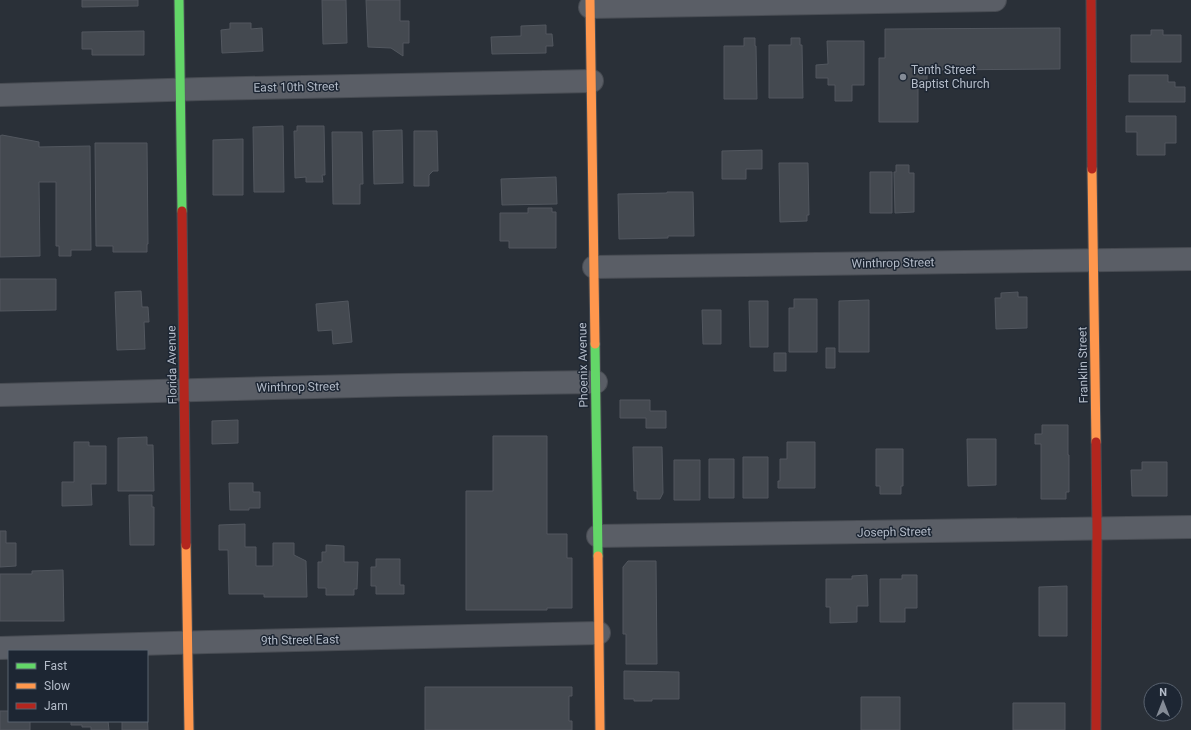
<svg xmlns="http://www.w3.org/2000/svg" width="1191" height="730" font-family="Roboto,sans-serif">
<rect width="100%" height="100%" fill="#2a3038"/>
<path fill="#444950" stroke="#52575f" d="M82 0H138V6L82 7Z
M322 0H346L347 43 323 44Z
M366 0H400V21H409V43H403V56L391 48 368 47Z
M230 23H251V29L262 28 263 51 222 53 221 30 230 29Z
M546 25V34H552L553 46H546V53L492 54 491 37 521 36V26Z
M1060 28V69L927 70V84H918V122H879V58H885V29Z
M1151 30H1163V35H1181V62H1131V35H1151Z
M144 31V55H92V49H82V32Z
M744 38H755V46H756L757 99H724V46H744Z
M791 38H800V45H802L803 98H769V45H791Z
M827 41H864V85H852V101H835V85H828V78H816V65L828 64Z
M1129 75H1168V82H1175V87H1185V102H1129Z
M1126 116H1176V143H1165V155H1137V132H1126Z
M283 126 284 192H254L253 127Z
M297 126H324L325 175H322L323 182H306V177L295 178 294 131H297Z
M402 130 403 183 374 184 373 131Z
M414 131H437L438 171H433L429 175V186H414Z
M332 132H362L363 184H360V204H333Z
M2 135 39 142V147L90 146 91 250H71V256H59V246H56V182H39L40 256 0 257V136Z
M243 139V195H213V140Z
M95 143H147L148 244H147V252H113V246H96Z
M762 150V169H746V179H722V151Z
M779 163H808L809 215H807V221L780 222Z
M896 165H909V173H914V212L895 213 894 172H896Z
M870 172H892V213H870Z
M556 177 557 204 502 205 501 179Z
M667 192H693L694 236H668V238L619 239 618 194 667 193Z
M528 208H552V212H556V248H509V241H500V213H528Z
M0 279H56V310L0 311Z
M141 291 142 307H148L149 322H144L145 349 117 350 115 292Z
M1018 292V297H1027V328L996 329 995 298H1001V293Z
M794 299H817V352H789V308H794Z
M869 300V352H839V301Z
M348 301 352 342 333 344 332 330 318 331 316 304Z
M749 301H768V347H750Z
M702 310H721V344H703Z
M826 348H835V368H826Z
M774 353H786V371H774Z
M620 400H650V411H666V428H646V418H620Z
M238 420V443L212 444V421Z
M1042 425H1068V455H1069V492H1066V499H1041V444H1035V434H1042Z
M493 436H547V534H567V558H572V608H547V610H466V491H493Z
M147 437V445H153L154 491H118V438Z
M967 439H996V485L968 486Z
M74 442H89V446H106V484H91L92 505 62 506V482H74Z
M787 442H815V488H778V481H780V459H787Z
M633 447H662L663 493 660 499H637V491H634Z
M876 449H903V486H901V494H880V486H876Z
M743 457H768V498H743Z
M709 459H734V498H709Z
M674 460H700V500H674Z
M1142 462H1167V496H1132L1131 470H1142Z
M229 483H253V492H260V508H249V510H230Z
M129 495H152V507H154V545H130Z
M245 524V547H256V566H273V543H294V555L306 561 307 597H264V594H229L228 550H219V525Z
M0 531H6V543H16V566L0 567Z
M326 545 344 546V562H358L357 589H354V595H326V588H318V562H322V552H326Z
M376 559H400V585H404V594H376V586H371V567H376Z
M628 561H656L657 664H626V634H623V567Z
M63 570 64 621H0V574H32V571Z
M867 575 868 606H857V622L830 623V607H826V579H852V576Z
M902 575H917V608H905V622H880V579H902Z
M1067 586V636H1039V587Z
M624 671 679 672V699H652V701H634V699H624Z
M425 687H572V696H569V721H572V730H425Z
M861 697H900V730H861Z
M1013 703H1065V730H1013Z
M0 711H9V721H30V730H0Z
M147 711 148 730H122V721H147Z
M71 721H108L109 730H91V727H82V725H71Z"/>
<g fill="none" stroke-linecap="round" stroke-linejoin="round">
<defs>
<path id="street" d="M590 7 995 0
M0 95 201 89 592 81
M594 267 1191 259
M0 395 398 385 596 382
M598 536 1191 527
M0 648 208 642 599 633"/>
<path id="fast" d="M179 0 182 211
M595 344 598 556"/>
<path id="slow" d="M590 0 595 344
M1092 169 1096 442
M186 545 189 730
M598 556 600 730"/>
<path id="jam" d="M1091 0 1092 169
M182 211 186 545
M1096 442 1097 529 1096 730"/>
</defs>
<use href="#street" stroke="#484c53" stroke-width="24"/>
<use href="#fast" stroke="#484c53" stroke-width="11"/>
<use href="#slow" stroke="#484c53" stroke-width="11"/>
<use href="#jam" stroke="#484c53" stroke-width="11"/>
<use href="#street" stroke="#5a5e66" stroke-width="22"/>
<use href="#fast" stroke="#63d668" stroke-width="9"/>
<use href="#slow" stroke="#ff974d" stroke-width="9"/>
<use href="#jam" stroke="#b3261e" stroke-width="9"/>
</g>
<circle fill="#848b96" stroke="#1d2633" stroke-width="1.5" cx="903" cy="77" r="4"/>
<g text-anchor="middle" stroke-width="3" stroke-linejoin="round" paint-order="stroke">
<g font-size="12" fill="#b4bcc9" stroke="#1d2633" text-anchor="start">
<text x="911" y="74">Tenth Street<tspan x="911" dy="14">Baptist Church</tspan></text>
</g>
<g font-size="12" fill="#b4bcc9" stroke="#1d2633">
<text transform="translate(296 87) rotate(-1)" y="4">East 10th Street</text>
<text transform="translate(893 263) rotate(-1)" y="4">Winthrop Street</text>
<text transform="translate(172 365) rotate(-91)" y="4">Florida Avenue</text>
<text transform="translate(583 365) rotate(-91)" y="4">Phoenix Avenue</text>
<text transform="translate(1083 365) rotate(-91)" y="4">Franklin Street</text>
<text transform="translate(298 387) rotate(-1)" y="4">Winthrop Street</text>
<text transform="translate(894 532) rotate(-1)" y="4">Joseph Street</text>
<text transform="translate(300 640) rotate(-1)" y="4">9th Street East</text>
</g>
</g>
<rect x="8" y="650" width="140" height="72" fill="#1d2633" stroke="#59626f"/>
<rect x="16" y="663" width="20" height="6" fill="#63d668" stroke="#59626f"/>
<text x="44" y="670" font-size="12" fill="#b4bcc9">Fast</text>
<rect x="16" y="683" width="20" height="6" fill="#ff974d" stroke="#59626f"/>
<text x="44" y="690" font-size="12" fill="#b4bcc9">Slow</text>
<rect x="16" y="703" width="20" height="6" fill="#b3261e" stroke="#59626f"/>
<text x="44" y="710" font-size="12" fill="#b4bcc9">Jam</text>
<g transform="translate(1163 702)"><circle r="19" fill="#1d2633" stroke="#59626f"/>
<path d="M0-3L7 15L0 10L-7 15Z" fill="#848b96"/>
<text y="-6" font-size="11" font-weight="bold" text-anchor="middle" fill="#b4bcc9">N</text>
</g>
</svg>
